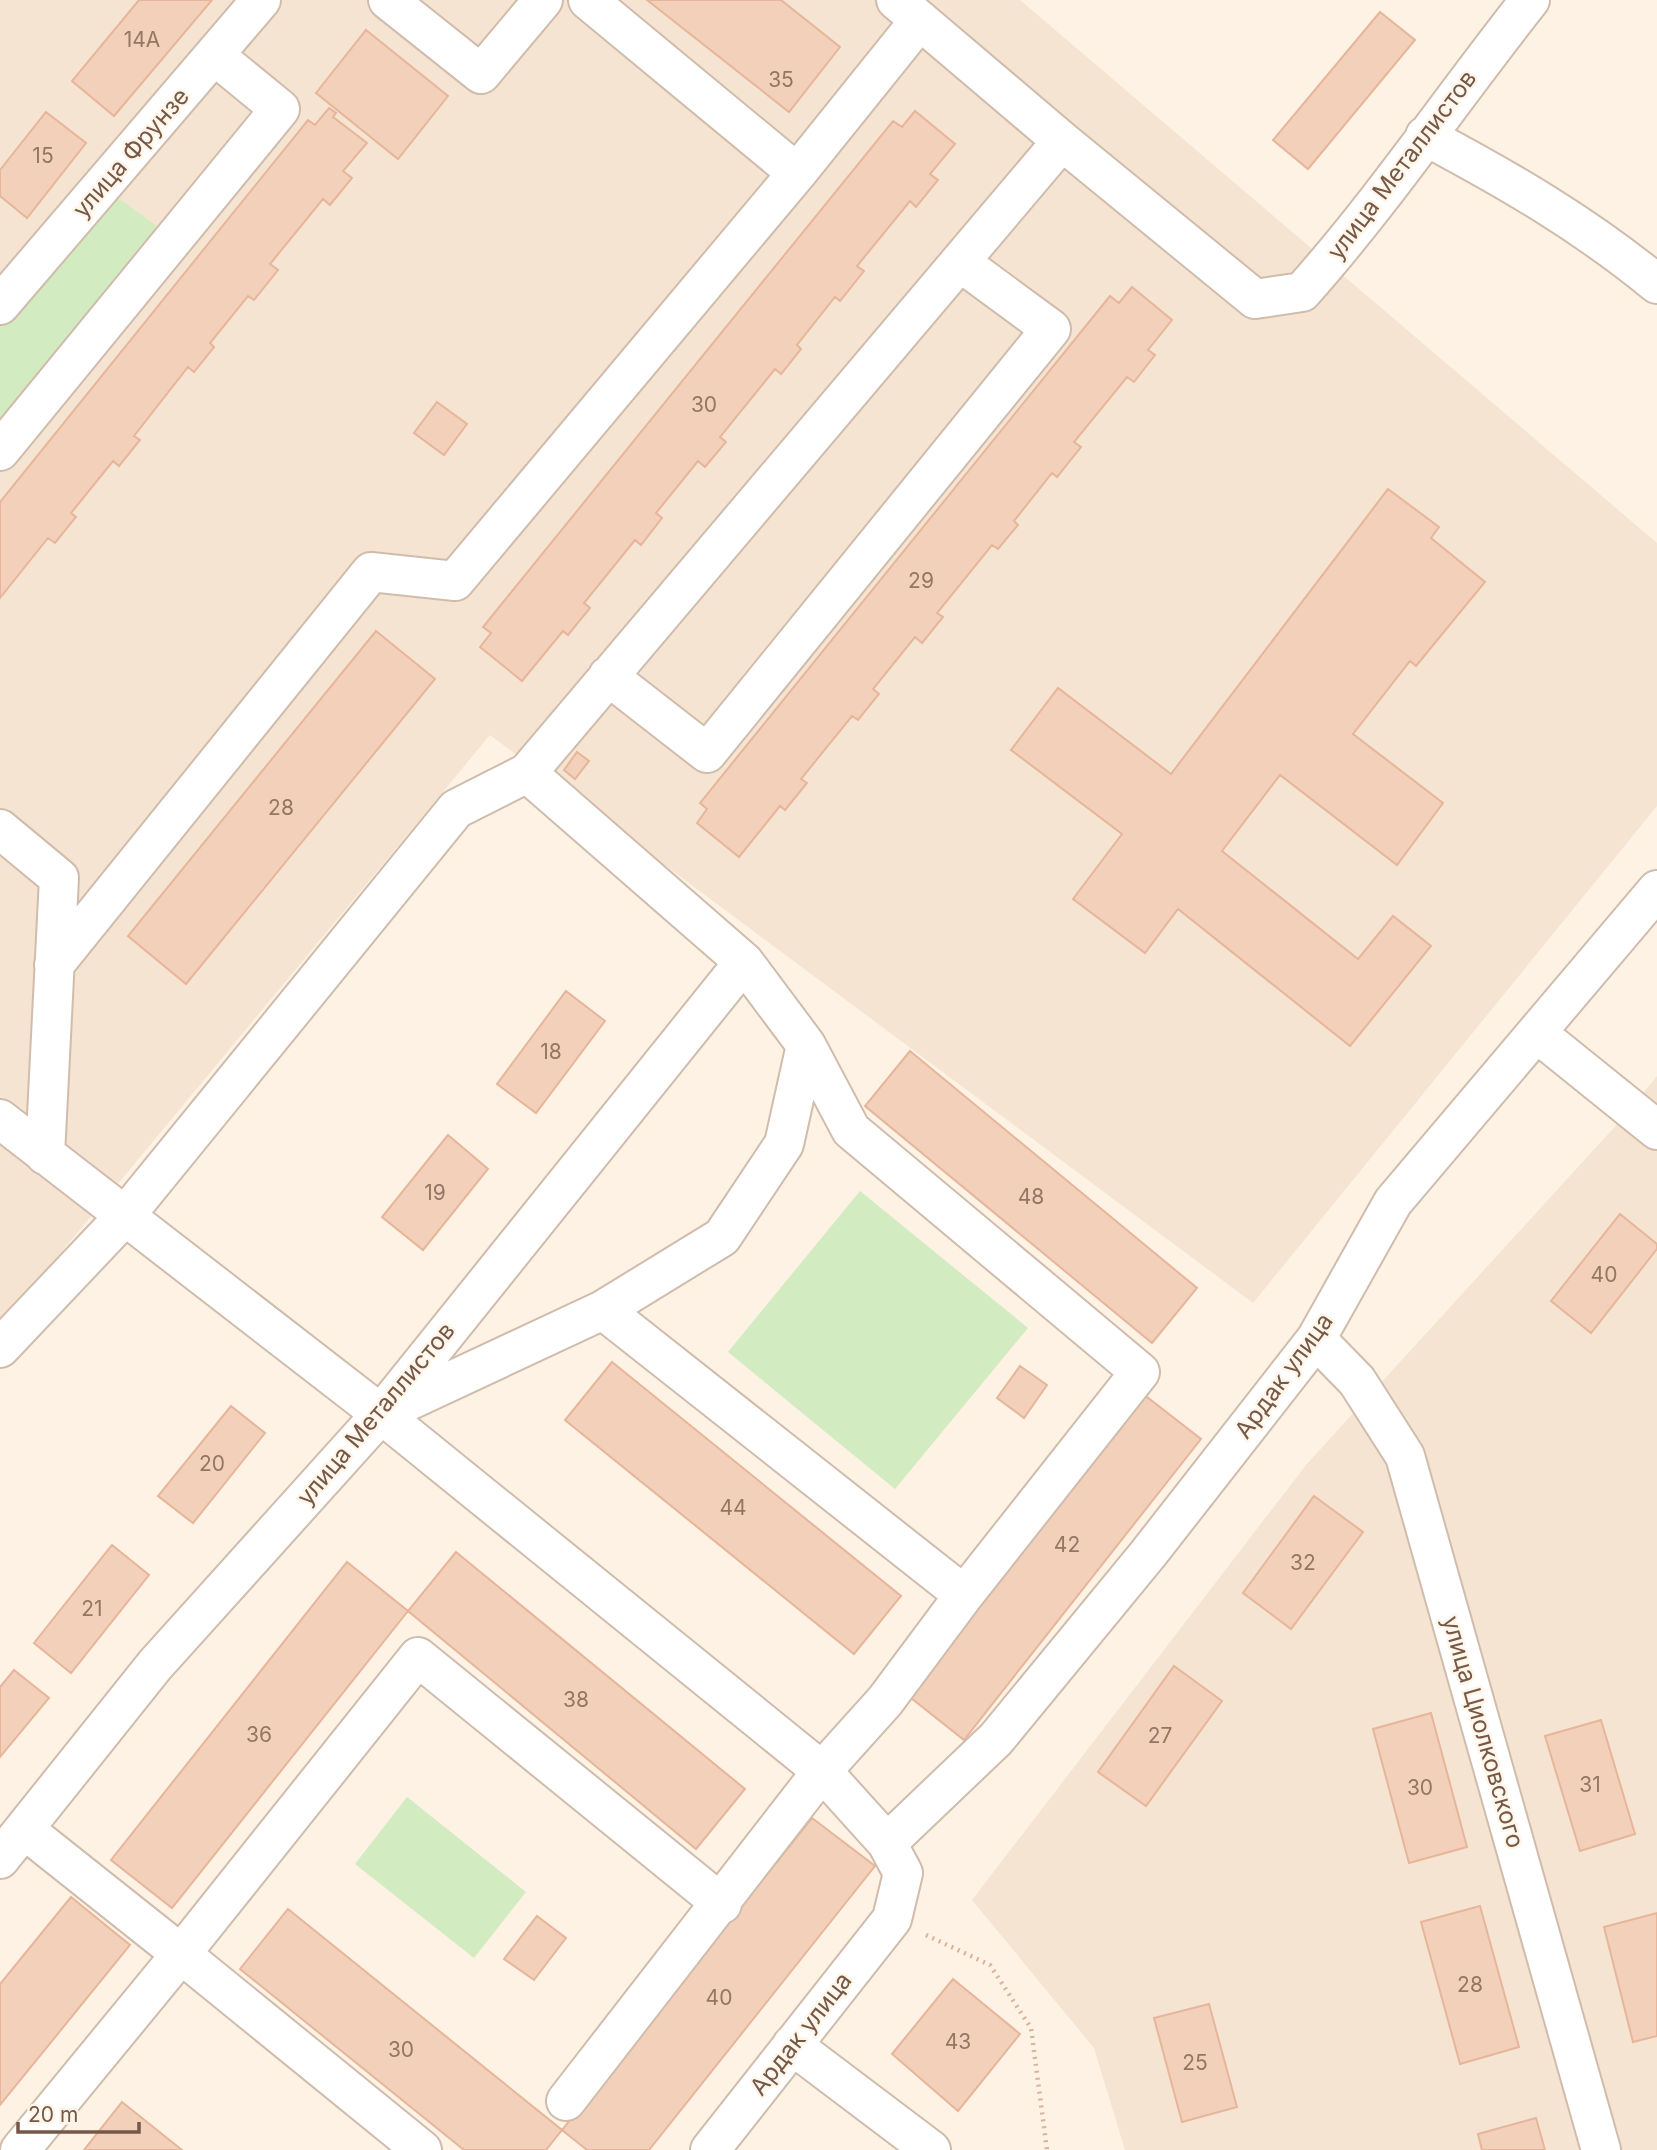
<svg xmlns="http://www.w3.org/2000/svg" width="1657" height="2150" font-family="Inter,sans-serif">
<rect width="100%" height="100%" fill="#fdf2e3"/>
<path fill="#f5e4d1" d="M0 0H1020L1657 543V806L1253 1303 490 735 0 1326Z
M1657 1076V2150H1125L1094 2048 972 1900 1306 1465 1620 1121Z"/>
<path fill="#d3ebc1" d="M110 192 165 232 0 426V323Z
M860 1191 1028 1328 895 1489 728 1352Z
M407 1797 526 1892 474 1958 355 1864Z"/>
<path fill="#f3d0ba" stroke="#e6b59a" stroke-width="2" d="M139 0H212L114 116 72 81Z
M647 0H781L840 47 789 112Z
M1380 12 1415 40 1308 169 1273 140Z
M366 30 448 96 398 159 316 93Z
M329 108 336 113 333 117 367 143 343 171 352 178 330 205 323 199 270 264 278 270 254 300 248 296 210 343 214 347 194 372 188 367 134 436 140 440 119 466 113 461 71 513 76 517 55 543 48 538 0 598V502L308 120 315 125Z
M915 111 955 144 930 174 938 180 916 207 910 201 857 266 864 271 840 301 835 297 797 345 801 349 781 374 775 369 720 437 726 442 705 467 698 461 656 513 662 518 641 545 635 540 584 603 590 608 568 635 563 631 522 681 480 647 491 633 483 627 893 121 902 127Z
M46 112 86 143 27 218 0 196V170Z
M1132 287 1172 320 1148 350 1155 355 1134 382 1127 377 1074 442 1081 447 1057 477 1052 473 1014 521 1018 525 998 549 992 545 937 613 943 617 922 643 915 637 873 689 879 694 858 720 852 716 801 779 807 783 785 810 780 806 739 857 697 823 707 809 700 803 1110 296 1119 303Z
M437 402 467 424 444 455 414 433Z
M1388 489 1439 527 1431 538 1485 582 1416 666 1410 661 1353 734 1443 803 1397 865 1280 775 1222 851 1358 959 1393 916 1431 946 1350 1046 1178 909 1145 953 1073 899 1122 834 1011 750 1058 688 1171 774Z
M376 631 435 679 186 984 128 936Z
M577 752 589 761 575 779 564 770Z
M566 991 605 1021 536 1113 497 1084Z
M910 1051 1197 1288 1152 1343 865 1106Z
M448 1135 488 1169 423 1250 382 1217Z
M1620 1214 1657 1244V1249L1591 1333 1551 1301Z
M612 1362 901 1596 854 1654 565 1420Z
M1020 1366 1047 1385 1024 1418 997 1398Z
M1138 1390 1201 1439 964 1740 901 1690Z
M231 1406 265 1433 193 1523 158 1496Z
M1314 1496 1363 1532 1291 1629 1243 1593Z
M112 1545 149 1575 71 1673 34 1643Z
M456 1552 745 1789 696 1849 408 1611Z
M347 1562 408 1611 172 1908 111 1860Z
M1174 1666 1222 1701 1146 1806 1098 1772Z
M14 1670 49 1698 0 1757V1687Z
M1431 1713 1467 1847 1409 1863 1373 1729Z
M1601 1720 1635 1834 1580 1851 1545 1736Z
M812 1818 875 1866 649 2150H587L562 2130Z
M71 1897 130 1945 0 2105V1984Z
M1480 1906 1519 2047 1460 2064 1421 1922Z
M288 1909 562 2130 546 2150H464L240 1969Z
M1657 1913V2036L1633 2042 1604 1927Z
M537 1916 566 1938 534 1980 504 1959Z
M953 1979 1020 2034 958 2111 892 2054Z
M1209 2004 1237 2107 1182 2122 1154 2018Z
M122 2102 182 2150H84Z
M1536 2118 1545 2150H1482L1478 2134Z"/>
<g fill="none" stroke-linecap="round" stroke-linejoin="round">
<defs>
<path id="minor" d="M388 0 481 74 543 0
M896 0 1062 141 1255 299 1302 292C1384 200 1453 97 1530 0
M1425 136C1508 180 1584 224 1657 284
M797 173 920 20
M0 305 261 0
M0 451 280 109 214 55
M608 676 707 753 1051 329 960 262
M527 773 744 962 806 1045 851 1130 1140 1372 964 1595 885 1701 822 1771 566 2101
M0 829 59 878 45 1155
M54 965 371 572 455 581 797 173 588 0
M1538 1034 1657 1130
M0 1119 381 1414 822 1771 887 1843 903 1873 892 1919 710 2150
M603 1310 722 1237 784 1144 806 1045
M1316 1339 1357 1381 1405 1456 1601 2150
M0 1348 124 1217 456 809 527 773 1062 141
M389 1410 603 1310 964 1595
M25 1830 181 1954 418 1657 722 1904
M887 1843 996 1739 1148 1554 1316 1339 1393 1202 1657 890
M0 1859 155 1665 381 1414 744 962
M792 2045 931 2150
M20 2150 181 1954 422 2150"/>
</defs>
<use href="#minor" stroke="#d0bcac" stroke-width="42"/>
<path stroke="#d8b39d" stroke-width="4.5" stroke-dasharray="2 5" stroke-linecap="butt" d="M926 1935 990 1965 1031 2028 1047 2150"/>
<use href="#minor" stroke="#fff" stroke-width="38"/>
</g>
<g text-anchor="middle" stroke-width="5" stroke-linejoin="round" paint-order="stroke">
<g font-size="21" fill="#957664">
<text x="142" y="47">14А</text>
<text x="781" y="87">35</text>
<text x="43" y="163">15</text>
<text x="704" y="412">30</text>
<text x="921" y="588">29</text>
<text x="281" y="815">28</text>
<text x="551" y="1059">18</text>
<text x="435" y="1200">19</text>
<text x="1031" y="1204">48</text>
<text x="1604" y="1282">40</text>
<text x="212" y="1471">20</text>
<text x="733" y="1515">44</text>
<text x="1067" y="1552">42</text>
<text x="1303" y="1570">32</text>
<text x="92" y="1616">21</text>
<text x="576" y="1707">38</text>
<text x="259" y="1742">36</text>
<text x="1160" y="1743">27</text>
<text x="1590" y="1792">31</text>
<text x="1420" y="1795">30</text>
<text x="1470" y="1992">28</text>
<text x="719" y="2005">40</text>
<text x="958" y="2049">43</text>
<text x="401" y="2057">30</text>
<text x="1195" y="2070">25</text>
</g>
<g font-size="24" fill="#765848" stroke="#fff6ea">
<text transform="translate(131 153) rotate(-49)" y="8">улица Фрунзе</text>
<text transform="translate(1402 165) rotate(-53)" y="8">улица Металлистов</text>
<text transform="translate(1284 1376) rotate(-54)" y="8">Ардак улица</text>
<text transform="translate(376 1414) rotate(-50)" y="8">улица Металлистов</text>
<text transform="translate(1483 1732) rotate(74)" y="8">улица Циолковского</text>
<text transform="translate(801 2034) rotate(-52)" y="8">Ардак улица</text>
</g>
</g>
<path d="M18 2122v10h121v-10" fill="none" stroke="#765848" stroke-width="3.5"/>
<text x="28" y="2122" font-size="21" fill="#765848" stroke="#fff6ea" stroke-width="5" paint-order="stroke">20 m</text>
</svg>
